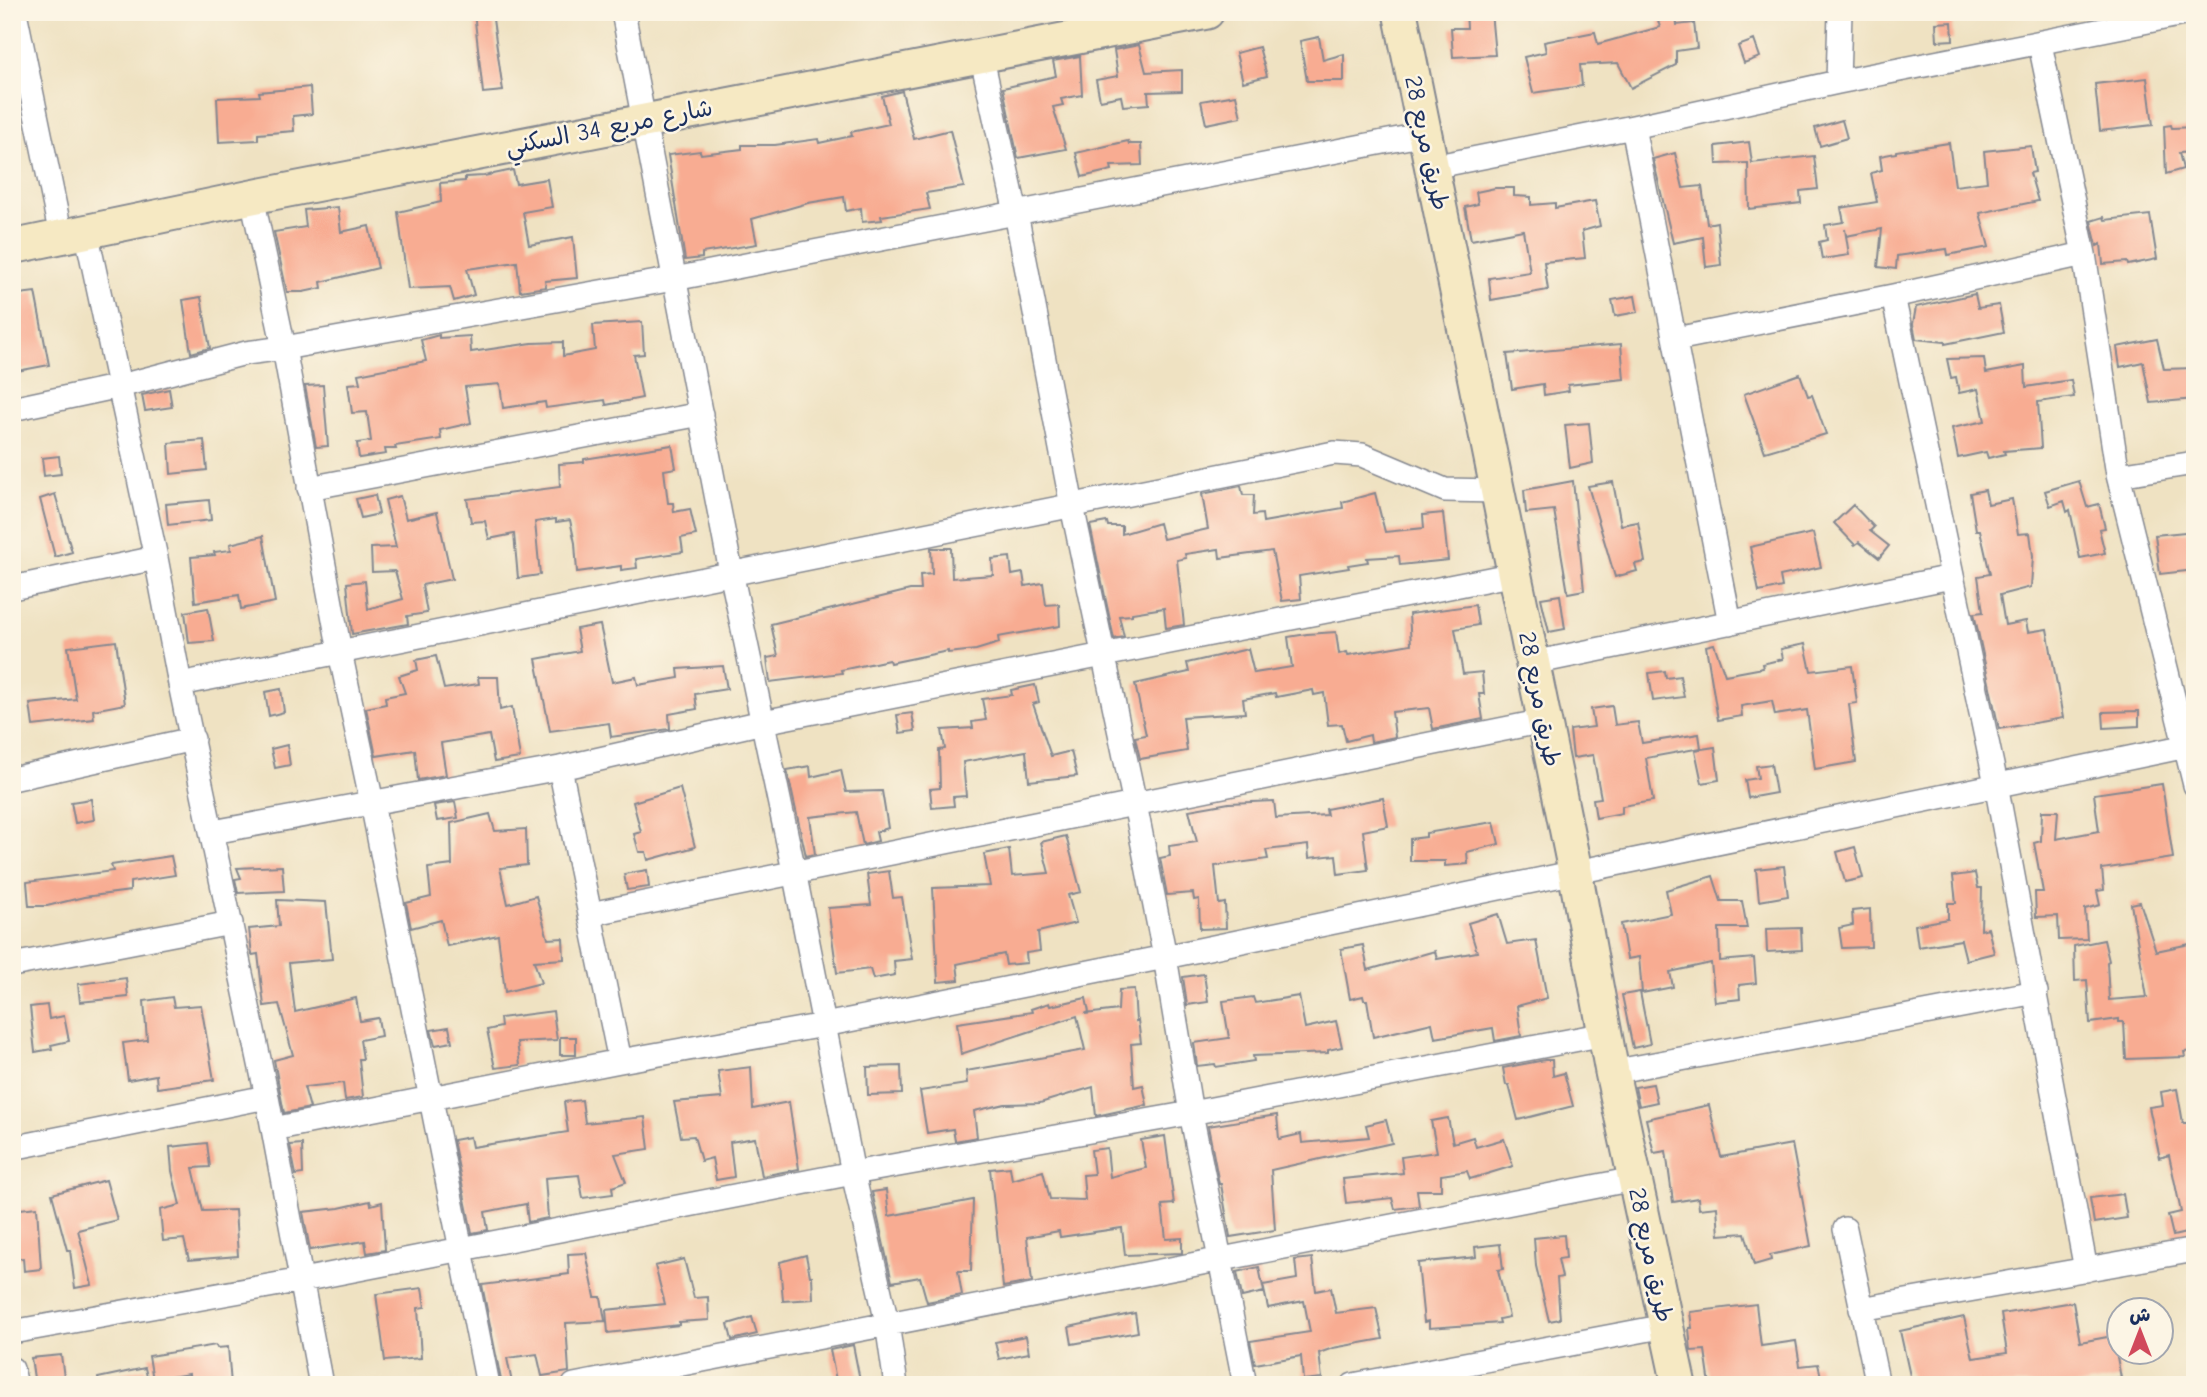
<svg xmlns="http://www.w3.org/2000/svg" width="2207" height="1397" font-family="'Comic Neue','Playpen Sans Arabic',sans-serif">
<rect width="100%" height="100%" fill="#fcf5e5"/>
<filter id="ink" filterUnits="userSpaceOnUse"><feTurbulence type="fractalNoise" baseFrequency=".0143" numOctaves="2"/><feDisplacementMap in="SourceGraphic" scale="14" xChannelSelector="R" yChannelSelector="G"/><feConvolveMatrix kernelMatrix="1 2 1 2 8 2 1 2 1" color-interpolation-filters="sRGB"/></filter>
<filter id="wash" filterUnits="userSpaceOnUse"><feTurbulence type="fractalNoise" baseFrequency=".00686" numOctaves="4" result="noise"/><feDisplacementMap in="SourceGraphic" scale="28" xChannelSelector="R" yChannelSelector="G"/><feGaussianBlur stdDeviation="1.57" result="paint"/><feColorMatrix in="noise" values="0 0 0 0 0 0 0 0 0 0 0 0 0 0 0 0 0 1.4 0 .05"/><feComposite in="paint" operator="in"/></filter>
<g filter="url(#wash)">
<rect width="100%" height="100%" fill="#efe2c2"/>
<g id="blocks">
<path fill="#f8ac92" d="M474 12H492L503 91 483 93Z
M1466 12H1491L1495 55 1453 57 1451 28H1467Z
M1676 17 1677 25 1694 23 1697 48 1676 51V65L1631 88 1618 63 1580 65 1582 86 1533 93 1524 57 1546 52 1544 42 1595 32 1598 44 1660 27 1658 21Z
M1952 22 1953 40 1937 41 1936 23Z
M1319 37 1323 60 1344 54V81H1307L1300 41Z
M1754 40 1760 57 1744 63 1738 46Z
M1139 45 1146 72 1182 70V91L1148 92 1149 104 1123 106 1121 96 1100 100 1096 80 1118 76 1114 50Z
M1259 47 1267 76 1243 82 1236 53Z
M1080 56 1082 95 1061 99 1063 105 1053 107 1066 149 1018 158 1003 88 1056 76 1053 61Z
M2147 78 2153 125 2100 131 2095 84Z
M310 87 312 114 293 116 294 131 258 134V140L219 142 217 98 260 96 259 92Z
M902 91 914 139 950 130 964 187 926 193 930 209 881 216 882 220 862 222 861 208 846 211 844 197 808 203 752 219 757 244 702 253V258L685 260 668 155 700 151 701 154 742 149V145H775L818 139 819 143 852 136 851 132 889 124 882 96Z
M1236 95 1241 117 1206 124 1201 101Z
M1842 120 1847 138 1820 146 1815 128Z
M2171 125 2172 128 2195 127V152L2179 153 2183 169 2166 174 2164 126Z
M1128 141 1129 144H1141L1142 165 1111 166 1112 170 1082 177 1076 153Z
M1749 142 1752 163 1814 156 1818 189 1800 191 1801 203 1749 209 1748 163 1717 164 1716 146Z
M1949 143 1955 186 1987 182 1984 151 2031 146 2035 172 2030 173 2038 201 1980 213 1989 247 1948 255 1947 249 1897 256 1896 269 1878 267 1882 229 1846 236 1845 229 1849 255 1822 259 1819 242 1827 240 1825 225 1844 222 1841 208 1877 202 1871 173 1882 170 1880 156 1896 153V151Z
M1675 153 1683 188 1702 186 1707 224 1717 222 1721 265 1706 267 1703 237 1673 243 1653 159Z
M513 170 516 184 547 179 552 207 523 212 529 245 573 237 577 278 545 281 546 287 520 291 517 262 467 269 474 295 454 301 450 287 408 289 398 212 441 202 440 183 465 181V177L484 176Z
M1495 188H1514V196L1531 197V205L1555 203V208L1595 201 1600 226 1582 231 1585 258 1544 262 1548 290 1491 300 1489 278 1530 272 1523 230 1471 240 1465 207 1478 204 1476 192Z
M338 207 341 232 369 226 378 268 321 282 322 288 303 292H287L274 232 306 227 304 210Z
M2150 215 2157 259 2128 265 2127 262 2103 264 2101 244 2097 246 2091 221 2104 217 2105 220Z
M35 292 49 365 12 372V295Z
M1975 294 1978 308 1999 305 2004 332 1945 344V342L1916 339 1913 324 1916 307Z
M1635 296 1638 312 1615 316 1612 300Z
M201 297 210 348 191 353 183 300Z
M642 322 644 354 634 355 642 398 606 405 605 400 546 408 545 402 503 408 500 384 465 387 471 423 440 430 441 439 395 446 396 449H385L386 454 359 458 357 443 371 441 367 412 352 413 348 384 360 383 358 374 426 361 421 340 439 335V338L470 336 471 352 532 343 563 342V356L595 350 593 325Z
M2157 339 2164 369 2195 368V399L2151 403 2143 362 2120 367 2117 347Z
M1621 344 1624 379 1568 385 1569 391 1544 395 1543 384 1512 389 1507 354Z
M1984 358 1986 373 2025 366 2026 387 2071 380 2074 397 2038 402 2041 448 2004 451 2005 454 1988 458 1986 452 1958 458 1952 428 1985 421 1978 389 1959 393 1956 377 1951 378 1947 359Z
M1800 374 1808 396 1812 395 1826 434 1765 452 1744 394Z
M323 385 328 446 316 447 305 386Z
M169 389 172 407 145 411 142 395Z
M1589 423 1593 463 1570 468 1565 425Z
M204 440 207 470 171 474 169 443Z
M672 445 676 468 664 470 668 503H673L674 512 690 509 696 535 681 538 683 552 636 559 637 568 621 570V566L577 572 575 543 570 520 556 522V519L535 522 540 575 518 578 514 534 489 539 485 521 471 522 467 499 560 487 559 464 584 462V459Z
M59 456 61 474 44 476 42 458Z
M1573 481 1584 590 1568 593 1554 510 1526 513 1524 490Z
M2079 481 2087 507 2099 504 2105 528 2099 529 2105 553 2080 558 2070 510 2067 512 2064 501 2050 506 2045 491Z
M1613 482 1621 525 1638 522 1645 562 1635 564 1637 571 1615 577 1588 486Z
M1241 486 1243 495H1254L1253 515 1262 514 1263 522 1343 508 1342 502 1375 493 1385 532 1424 528 1423 515 1443 513 1448 560 1400 565 1399 556 1367 558 1368 562 1348 565 1349 568 1299 576 1301 599 1282 601 1272 551 1220 558 1219 549 1185 554 1186 558 1177 560 1184 625 1166 628 1164 608 1132 613V615L1119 616 1124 637 1114 639 1090 525 1107 522 1108 526H1122V534L1159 523 1163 539 1208 529 1202 494Z
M1985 490 1988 504 2012 499 2018 534 2030 533 2033 556 2031 587 2000 595 2005 625 2026 621 2028 632 2047 629 2063 718 1999 729 1974 613 1983 612 1978 576 1990 574 1980 530H1976L1970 493Z
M55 494 72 552 55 557 40 499Z
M375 495 379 514 361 518 356 499Z
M400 496 406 519 437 512 452 579 422 585 427 613 407 616 408 624 352 634 347 583 365 581 368 609 403 599 395 571 372 572 371 548 396 547 385 500Z
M209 500 211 520 168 525 166 504Z
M1853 505 1874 527 1870 531 1889 546 1879 558 1859 542 1855 545 1834 523Z
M2195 531V570L2160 574 2155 535Z
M1813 533 1821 567 1780 576 1782 587 1759 592 1750 547Z
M263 536 275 602 241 609 239 595 195 602 191 557 215 555 214 552 231 550 230 544Z
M931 548H951L952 578 993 575 992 559 1010 557 1012 575 1023 573 1025 586 1043 583 1046 605 1059 604 1060 626 998 637 999 643 976 650 948 653V651L890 663 889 660 841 670 842 673 770 682 767 658 778 656 771 624 910 590H921L920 575 932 574Z
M1560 595 1565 629 1549 632 1541 598Z
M1475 605 1478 625 1455 629 1463 674 1482 672 1484 694H1479L1483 719 1433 729 1429 708 1392 712 1395 737 1371 742 1370 735 1346 741 1342 724 1328 725 1324 693 1314 695 1313 690 1276 697 1275 693 1243 699 1245 713 1183 717 1187 751 1140 759 1135 737 1146 735 1135 684 1189 672 1187 663 1248 649 1254 673 1292 667 1288 637 1307 634 1336 632 1339 654 1347 652 1348 655 1411 644 1409 614Z
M208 608 214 641 189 643 185 612Z
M600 625 612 682 636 677 638 685 679 678 678 669 723 666 727 689 695 694 697 709 669 714 670 729 611 737 609 723 550 731 536 659 580 651 576 629Z
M116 641 125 704 93 710 94 719 33 726 30 704 76 699 68 647Z
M1714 644 1725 675 1763 668 1762 664 1783 659 1781 649 1805 644 1811 671 1852 666 1857 703 1849 704 1856 762 1815 769 1807 710 1775 715 1772 701 1741 706 1742 716 1718 720 1706 646Z
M436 656 444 689 479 684 478 677H498L500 710 512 707 520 758 494 762 489 735 441 743 446 775 418 780 415 750 376 756 366 708 386 704 385 697 405 693 399 676 418 670 416 660Z
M1665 671 1666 678 1680 676 1684 697 1653 701 1649 673Z
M1035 685 1039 702 1033 704 1051 756 1071 751 1077 776 1029 781 1026 751 963 762 966 796 953 797 954 806 932 808 930 789 940 788 939 750 945 749 942 730 973 728 972 722 986 720 982 699 1012 695 1011 690Z
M281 689 284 712 269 716 265 692Z
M1612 706 1615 725 1638 722 1642 743 1699 734 1701 748 1646 758 1653 801 1622 806V813L1596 818 1593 799 1601 798 1593 755 1573 758 1570 730 1594 727 1591 709Z
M2139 711V726L2104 728 2103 712Z
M912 713 915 731 900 733 897 715Z
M287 745 290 765 275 768 271 749Z
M1715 747 1719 780 1702 783 1695 750Z
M1771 764 1776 793 1748 798 1745 780 1758 778 1756 766Z
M810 766 811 777 841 770 846 792 882 791 888 828 876 832 878 841 863 845 856 812 810 817 815 854 806 856 787 770Z
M2162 784 2173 858 2102 869 2104 890 2097 891 2100 905 2085 909 2087 939 2059 940 2058 916 2036 917 2035 892H2043L2034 843 2041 841 2042 811H2058L2056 839 2099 831 2094 794Z
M680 788 695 847 648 860 646 852H639L634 834 641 832 633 802Z
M1383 798 1388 826 1363 831 1368 870 1338 874 1336 855 1309 858 1308 845 1266 850 1268 859 1215 866 1219 904 1225 903 1226 928 1200 929 1199 899 1194 900 1193 893 1167 895 1160 858 1170 856 1169 846 1197 842 1189 810 1229 803 1274 801 1276 818 1327 815 1326 809Z
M91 799 94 820 75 823 71 802Z
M455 802 458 818 437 821 434 805Z
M490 814 495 831 526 829 527 865 500 868 508 904 536 896 548 939 563 938 564 959 534 961 541 983 505 992 498 935 447 946 441 920 411 928 406 903 431 897 428 868 452 865 451 823Z
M1494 822 1499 844 1467 852 1468 864 1445 866V861H1410V839L1426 837V833Z
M1066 836 1081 892 1068 895 1076 923 1038 932 1040 951 1026 953 1027 963 1006 965 1004 954 957 964 959 980 938 982 933 888 990 886 984 854 1009 849 1012 876 1049 873 1041 842Z
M1855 847 1863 878 1845 882 1837 852Z
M171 856 175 875 130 882V891L84 897 47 906H29L27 882 113 871 111 865Z
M282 866 284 891 238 893 235 879 241 878 237 868Z
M1784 866 1788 896 1759 901 1756 869Z
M647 870 649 887 627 890 624 874Z
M889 871 893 898 902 897 912 959 894 961 895 975 873 979 870 969 837 973 828 908 871 905 867 874Z
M1975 873 1978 888H1982L1981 930 1988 928 1994 953 1966 960 1961 940 1918 947 1915 925 1948 919V903H1956L1953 876Z
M1713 876 1721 901H1742L1747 928H1719L1720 961 1754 958 1756 983 1739 985 1740 999 1715 1002 1711 963 1670 972 1673 987 1642 993 1639 957 1627 959 1621 924 1671 914 1666 890Z
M277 900 326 902 332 959 289 963 295 1012 356 998 360 1021 378 1018 381 1036 360 1040 363 1059H359L363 1097 345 1100 343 1083 304 1087 310 1108 284 1113 274 1060 293 1055 279 1004 264 1006 258 954 252 955 249 929 279 926Z
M2140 902 2156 951 2190 944 2195 969V1051L2184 1052 2185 1057 2126 1059 2124 1022H2119V1019L2090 1023 2087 980 2075 981 2074 946 2104 940 2109 961 2107 962 2109 1000 2147 997 2131 904Z
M1870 909 1871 947 1842 948 1839 928 1853 925 1852 911Z
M1498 914 1507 944 1536 940 1547 998 1517 1006 1521 1036 1495 1041 1493 1028 1435 1038 1432 1023 1373 1037 1367 1000H1364L1363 996 1350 999 1341 949 1363 945 1368 970 1435 951 1437 959 1477 952 1468 923Z
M1801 928 1802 950 1767 952 1766 929Z
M1204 974 1208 1002 1187 1005 1183 977Z
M126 978 128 997 80 1002 78 984Z
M1134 989 1136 1021 1138 1020 1141 1043 1131 1044 1134 1087 1143 1085 1147 1105 1096 1116 1093 1087 1040 1103 1005 1104 974 1111 977 1137 955 1141 953 1129 927 1133 920 1091 967 1084 966 1071 1085 1050 1077 1016 961 1054 957 1023 1032 1012 1031 1009 1049 1003 1050 1006 1086 998 1089 1012 1085 1014 1118 1010 1119 990Z
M1640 992 1650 1044 1633 1048 1622 995Z
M1299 996 1305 1028 1336 1021 1342 1047 1328 1050V1053L1253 1056 1254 1061 1216 1067 1215 1064 1197 1066 1194 1043 1229 1038 1223 1001 1253 997 1255 1003Z
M172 997 174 1007 201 1005 214 1080 157 1088 156 1075 128 1080 123 1043 147 1040 144 1001Z
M47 1005 49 1019 64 1016 69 1041 51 1045 52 1049 35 1052 30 1007Z
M553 1011 557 1040 517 1042 520 1065 495 1068 487 1030 501 1027 500 1018Z
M449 1027 452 1042 435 1045 431 1030Z
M560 1037H576V1055H560Z
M1545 1060H1552L1553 1076 1564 1073 1573 1106 1518 1120 1509 1085H1506L1503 1068Z
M901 1066 902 1094 868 1095 867 1067Z
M751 1067 753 1109 789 1102 799 1169 762 1176 755 1138 730 1142 734 1177 716 1180 712 1158 701 1161 694 1136 681 1137 674 1102 722 1098 718 1071Z
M1653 1084 1657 1102 1639 1106 1635 1087Z
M2177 1089 2183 1123H2195V1236L2187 1237 2186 1233 2173 1236 2168 1215 2181 1212 2169 1155 2160 1158 2149 1107 2163 1105 2161 1092Z
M582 1100 585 1123 645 1117 649 1149 615 1154 626 1182 612 1187 613 1194 583 1198 579 1175 545 1178 548 1218 528 1222 526 1204 485 1212 488 1230 472 1233 453 1140 470 1137 472 1147 568 1132 564 1102Z
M1709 1105 1721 1157 1792 1144 1811 1246 1770 1255 1771 1260 1754 1265 1745 1233 1719 1235 1717 1207 1699 1209 1698 1198 1673 1202 1666 1151 1654 1153 1646 1119Z
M1277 1115 1279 1139 1301 1134 1302 1143 1369 1137 1366 1125 1386 1120 1392 1143 1271 1170 1275 1230 1230 1237 1221 1184H1219L1208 1126Z
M1448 1118 1453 1143 1473 1137 1476 1147 1504 1139 1513 1166 1470 1179 1467 1171 1441 1175V1190H1417L1419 1206 1395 1209 1392 1198 1346 1203 1343 1179 1403 1173 1401 1157 1437 1152 1431 1121Z
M1165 1136 1174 1204 1162 1205 1166 1239 1182 1238V1253L1125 1255 1122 1228 1060 1237 1059 1231 1027 1237 1032 1282 1003 1287 990 1169 1010 1167 1012 1180 1043 1171 1050 1199 1085 1200 1083 1175 1094 1174 1091 1150 1107 1148 1110 1177 1146 1168 1141 1140Z
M207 1143 210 1167 193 1168 203 1211 235 1210 238 1256 189 1260 184 1239 163 1241 160 1210 180 1205 172 1171 170 1147Z
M302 1144 303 1174 296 1175 290 1145Z
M106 1180 117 1220 78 1230 92 1285 75 1288 70 1250H67L52 1194Z
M886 1190 889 1216 973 1200 971 1271H958L962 1295 927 1302 920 1277 892 1282 872 1192Z
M2123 1194 2127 1218 2094 1223 2090 1198Z
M370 1201 371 1205 382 1202 385 1250 367 1253 365 1241 310 1250 303 1212 339 1208Z
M37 1207 41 1269 24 1271 23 1258 12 1259V1210Z
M1564 1235 1566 1258 1558 1259 1562 1277 1557 1278 1560 1319 1549 1321 1536 1266 1534 1238Z
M1500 1244 1503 1269 1498 1270 1509 1317 1499 1319 1500 1323 1429 1328V1321L1424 1322 1418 1263 1476 1257 1475 1247Z
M586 1253 595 1297H601L605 1321 566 1323 569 1372 542 1376 537 1354 507 1358 512 1383 502 1385 482 1285 569 1274 568 1254Z
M806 1255 810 1276H812L813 1299 783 1301 780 1262Z
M1312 1258 1316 1291 1331 1288 1336 1313 1376 1308 1383 1339 1333 1348 1319 1353 1322 1378 1303 1380 1301 1356 1255 1364 1250 1341 1310 1332 1304 1301 1268 1308 1263 1285 1297 1279 1295 1260Z
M684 1259 694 1298 708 1297 709 1320 679 1322V1325L608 1333 606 1310 665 1304 655 1266Z
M1259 1267 1264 1292 1242 1297 1237 1272Z
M422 1288 425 1307 418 1308 421 1358 385 1361 376 1294Z
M2073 1302 2080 1342 2113 1336 2121 1378 2084 1385H1912L1900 1331 1964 1317 1973 1358 2007 1353 2001 1314Z
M1756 1304 1761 1346 1796 1341 1800 1366 1818 1364 1823 1385H1710L1705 1350 1691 1351 1689 1328H1692L1690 1312Z
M1135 1313 1138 1332 1072 1344 1069 1327Z
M752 1317 757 1334 732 1340 728 1324Z
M1026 1336 1029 1353 999 1359 995 1342Z
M216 1345 217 1348 228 1347 231 1385H190L189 1374 153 1380 149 1356Z
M853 1345 861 1385H837L830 1350Z
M61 1355 65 1385H35L31 1358Z
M145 1368 149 1385H99L98 1378Z"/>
</g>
</g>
<g filter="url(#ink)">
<use href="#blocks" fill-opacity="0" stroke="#858890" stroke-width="2"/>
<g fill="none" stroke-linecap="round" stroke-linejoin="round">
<defs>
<path id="street" d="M15 12 61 236
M623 12 731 572 794 871 853 1173 887 1323 896 1385
M2040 44 2084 254 2118 475 2195 785
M981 54 1016 213 1072 506 1135 804 1165 957 1191 1113 1245 1385
M1838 82 1840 12
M1633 127 1730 623
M1432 167 1633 127 1838 82 2194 12
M252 197 284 348 340 652 372 803 488 1385
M86 231 156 558 180 684 267 1097 321 1385
M1893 296 1996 784 2086 1270
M1676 339 1893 296 2084 254
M12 409 120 386 246 353 284 348 674 279 1425 134
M2118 475 2195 463
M309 488 701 414
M12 588 156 558
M1533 663 1951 577
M180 684 1334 453 1362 455 1445 490 1498 491
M560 768 620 1061
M12 779 193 739
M213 832 560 768 763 722 1515 574
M590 914 1544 721
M12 965 231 923
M1612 1072 2036 992
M273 1129 620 1061 824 1025 1165 957 2187 746
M12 1148 267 1097
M1845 1229 1878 1385
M1861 1309 2195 1250
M12 1332 302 1280 853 1173 1191 1113 1605 1034
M12 1369 16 1385
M574 1385 1634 1179
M1353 1385 1666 1326"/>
<path id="secondary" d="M1400 12 1575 871 1612 1072 1679 1385
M12 247 252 197 1207 12"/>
</defs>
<use href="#street" stroke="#858890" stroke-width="26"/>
<use href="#secondary" stroke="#858890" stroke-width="37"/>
<use href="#street" stroke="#fff" stroke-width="23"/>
<use href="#secondary" stroke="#f6e9c3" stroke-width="33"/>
</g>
</g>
<g text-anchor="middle" stroke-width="5" stroke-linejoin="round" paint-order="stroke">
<g font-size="24" fill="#1b2f5e" stroke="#fcf5e5">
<text transform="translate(609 127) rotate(-11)" y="8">شارع مربع 34 السكني</text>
<text transform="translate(1427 143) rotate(78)" y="8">طريق مربع 28</text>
<text transform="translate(1540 699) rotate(79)" y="8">طريق مربع 28</text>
<text transform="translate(1651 1255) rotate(78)" y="8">طريق مربع 28</text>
</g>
</g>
<rect width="2207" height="1397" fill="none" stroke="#fcf5e5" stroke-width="42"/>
<g transform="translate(2140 1331)"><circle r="33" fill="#fcf5e5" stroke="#a2a6af" stroke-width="2"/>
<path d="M0-5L12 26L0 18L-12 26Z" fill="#d1495b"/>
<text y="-10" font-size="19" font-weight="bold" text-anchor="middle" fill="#1b2f5e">ش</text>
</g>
</svg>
